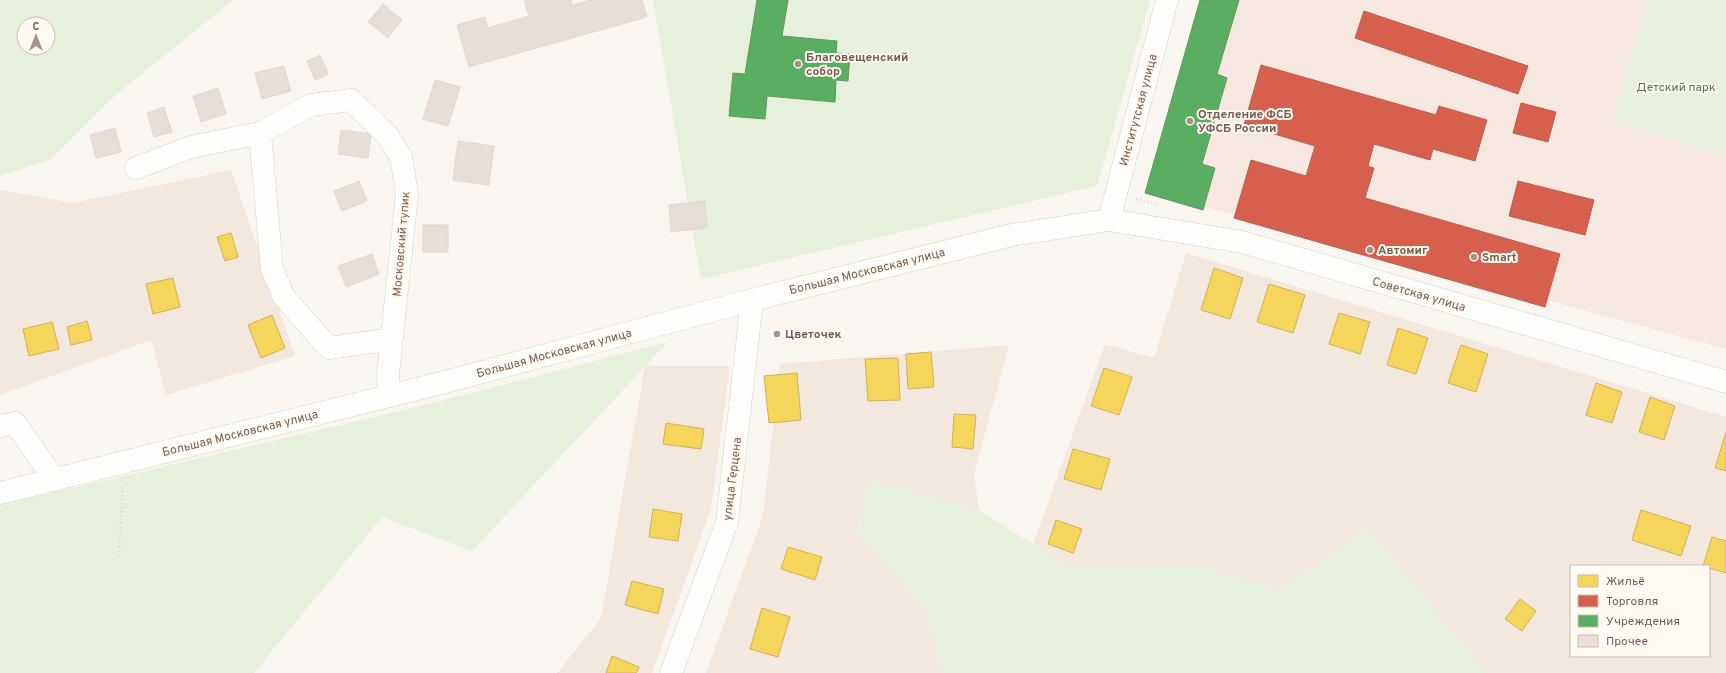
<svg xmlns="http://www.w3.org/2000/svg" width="1726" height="673" font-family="Overpass,sans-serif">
<rect width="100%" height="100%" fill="#f9f5f0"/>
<path fill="#f2e8de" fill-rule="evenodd" d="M231 170 295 356 166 395 151 340 0 395V190L73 203Z
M1186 253 1726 417V673H1486L1368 528 1281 590 1194 566 1070 568 1033 545 1105 344 1154 358ZM1571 566H1709V656H1571Z
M1009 345 974 474 979 510 869 481 857 530 925 609 942 673H706L763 516 780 364Z
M645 366H730L711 509 652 673H557L601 618Z"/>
<path fill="#f6e8e1" d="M1200 0H1726V349L1147 191Z"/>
<path fill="#e7f0db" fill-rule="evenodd" d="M0 0H233L117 94 51 159 0 176ZM24 24H48V48H24Z
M653 0H1150L1097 186 701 279Z
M1648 0H1726V156L1612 121Z
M668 342 472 551 382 517 254 673H0V505L417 407Z
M869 481 979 510 1070 568 1194 566 1281 590 1368 528 1486 673H942L925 609 857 530Z"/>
<path fill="#f6d55c" stroke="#d1b158" d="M231 233 238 257 225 261 217 237Z
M1214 268 1243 278 1230 319 1201 310Z
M173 278 180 307 153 314 146 284Z
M1269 284 1305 295 1293 333 1257 322Z
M1339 313 1370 322 1360 354 1329 344Z
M272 315 285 348 261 358 248 325Z
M87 321 92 340 71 345 67 327Z
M52 322 59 349 29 356 23 329Z
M1398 328 1428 338 1416 374 1387 365Z
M1461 345 1488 354 1476 392 1448 383Z
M931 352 934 387 908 389 906 354Z
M898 358 900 400 868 401 865 359Z
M1104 368 1132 377 1119 415 1091 406Z
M797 373 801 420 769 423 764 376Z
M1596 383 1622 392 1612 423 1586 415Z
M1650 397 1675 406 1664 440 1639 432Z
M954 414 976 415 973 449 952 447Z
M666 423 704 429 701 449 663 444Z
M1726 432V471L1715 468Z
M1073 449 1110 459 1101 490 1064 479Z
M653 509 682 514 678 541 649 537Z
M1641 510 1691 526 1681 556 1632 540Z
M1056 520 1082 529 1073 553 1048 544Z
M1712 537 1726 541V573L1709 568V566H1703Z
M788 547 822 557 815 580 781 569Z
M632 581 664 589 658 614 625 605Z
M1520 599 1536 611 1522 631 1505 619Z
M762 608 790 617 778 657 750 649Z
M612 656 639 667 636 673H606Z"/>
<path fill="#d6604d" stroke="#ba5f4d" d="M1364 11 1528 66 1518 94 1355 38Z
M1261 65 1436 115 1439 106 1487 120 1475 161 1433 149 1430 160 1374 144 1368 166 1374 168 1365 198 1560 254 1545 307 1234 218 1251 160 1306 176 1315 146 1244 125Z
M1521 103 1556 112 1548 142 1513 133Z
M1518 181 1594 200 1585 235 1509 216Z"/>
<path fill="#5aae61" stroke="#64955b" d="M757 0H788L782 36 837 41 836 53 850 54 848 81 836 80 835 102 767 96 765 119 729 116 733 73 745 74Z
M1200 0H1239L1217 74 1227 78 1202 164 1215 168 1203 210 1145 193Z"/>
<path fill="#e6ded7" stroke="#e2d8d2" d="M524 0H571L573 5 591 0H642L647 17 469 67 457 25 485 17 488 28 529 16Z
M383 4 402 20 388 38 368 22Z
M320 55 328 74 315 80 307 61Z
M284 66 291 91 262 99 255 73Z
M435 80 460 87 448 126 423 119Z
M218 88 226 114 201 122 193 96Z
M164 107 172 132 154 137 147 113Z
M115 128 121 152 96 158 90 135Z
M341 130 371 134 368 158 338 154Z
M458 141 494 146 489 185 453 180Z
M359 181 367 201 342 211 334 191Z
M705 201 707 228 671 232 669 205Z
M423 225H448V252H423Z
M372 254 379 274 346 287 338 266Z"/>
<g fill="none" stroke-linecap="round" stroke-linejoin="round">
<defs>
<path id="minor" d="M260 133 272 269 284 297 329 348 392 339
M136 168 191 147 260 133 311 105 351 100 388 136 401 157 407 194 388 375 389 396
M0 426 15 423 55 480"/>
<path id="tertiary" d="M1109 220 1167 0
M671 673 727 522 752 300"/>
<path id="secondary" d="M0 493 445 382 752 300 1012 235 1109 220 1242 242 1726 382"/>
</defs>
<use href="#minor" stroke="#d7d1cb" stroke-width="23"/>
<use href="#tertiary" stroke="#d7d1cb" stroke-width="23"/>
<use href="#secondary" stroke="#d9d2cb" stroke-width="23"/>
<path stroke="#dcd5d0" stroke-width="2.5" stroke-dasharray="1 3" stroke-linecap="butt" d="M1136 199 1158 205
M119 556 123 484"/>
<use href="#minor" stroke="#fefefd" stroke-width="22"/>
<use href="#tertiary" stroke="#fefefd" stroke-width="22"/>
<use href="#secondary" stroke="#fefefd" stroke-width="22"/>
</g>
<g fill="#a69286" stroke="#fffaf3" stroke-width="1.5">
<circle cx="798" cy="64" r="4"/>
<circle cx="1190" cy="121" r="4"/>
<circle cx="1370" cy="250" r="4"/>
<circle cx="1474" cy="257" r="4"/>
<circle cx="777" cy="334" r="4"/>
</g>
<g text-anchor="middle" stroke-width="4" stroke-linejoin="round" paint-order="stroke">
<g font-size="12" font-weight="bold" fill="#7a5c4d" stroke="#fffaf3" text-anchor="start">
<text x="806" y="61">Благовещенский<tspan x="806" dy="14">собор</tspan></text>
<text x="1198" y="118">Отделение ФСБ<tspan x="1198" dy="14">УФСБ России</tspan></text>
<text x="1378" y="254">Автомиг</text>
<text x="1482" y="261">Smart</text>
<text x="785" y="338">Цветочек</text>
</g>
<g font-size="12" fill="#537a41" stroke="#fffaf3">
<text x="1676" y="91">Детский парк</text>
</g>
<g font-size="12" fill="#7a5c4d" stroke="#fffaf3">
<text transform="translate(1138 110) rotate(-75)" y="4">Институтская улица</text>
<text transform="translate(401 244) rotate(-85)" y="4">Московский тупик</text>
<text transform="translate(867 271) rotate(-14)" y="4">Большая Московская улица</text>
<text transform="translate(1419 294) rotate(16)" y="4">Советская улица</text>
<text transform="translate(554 353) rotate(-15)" y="4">Большая Московская улица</text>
<text transform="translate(240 433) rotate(-14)" y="4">Большая Московская улица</text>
<text transform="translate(732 479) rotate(-83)" y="4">улица Герцена</text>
</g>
</g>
<rect x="1570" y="565" width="140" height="92" fill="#fffaf3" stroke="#cabbb1"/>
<rect x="1578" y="575" width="20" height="12" fill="#f6d55c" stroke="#cabbb1"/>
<text x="1606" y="585" font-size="12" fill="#7a5c4d">Жильё</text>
<rect x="1578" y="595" width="20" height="12" fill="#d6604d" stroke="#cabbb1"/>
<text x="1606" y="605" font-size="12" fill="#7a5c4d">Торговля</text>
<rect x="1578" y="615" width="20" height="12" fill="#5aae61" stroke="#cabbb1"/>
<text x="1606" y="625" font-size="12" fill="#7a5c4d">Учреждения</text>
<rect x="1578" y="635" width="20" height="12" fill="#e6ded7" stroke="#cabbb1"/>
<text x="1606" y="645" font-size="12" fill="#7a5c4d">Прочее</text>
<g transform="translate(36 36)"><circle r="19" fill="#fffaf3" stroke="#cabbb1"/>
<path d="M0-3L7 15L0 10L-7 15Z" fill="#a69286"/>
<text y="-6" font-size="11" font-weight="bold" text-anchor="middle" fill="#7a5c4d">С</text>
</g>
</svg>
